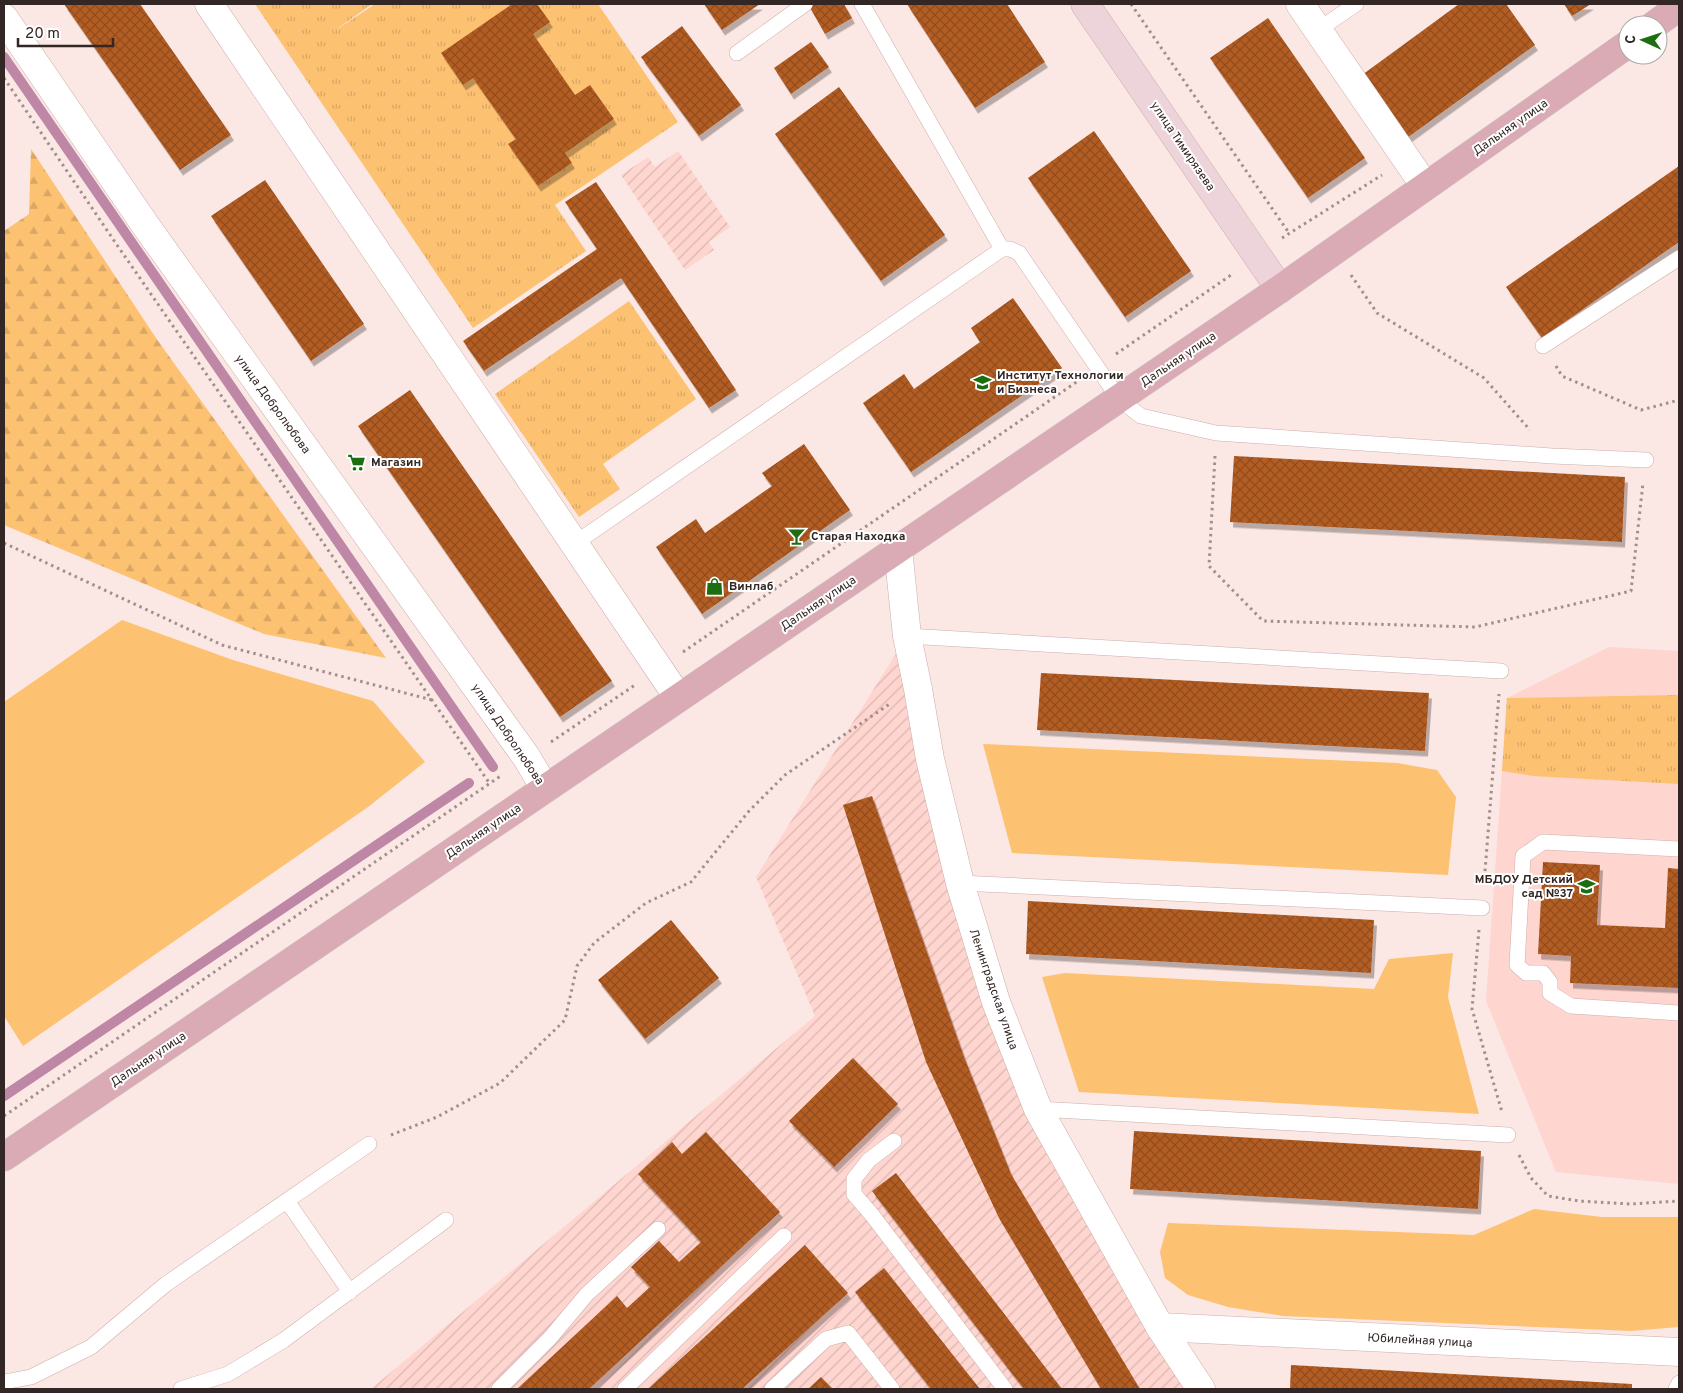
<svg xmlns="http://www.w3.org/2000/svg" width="1683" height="1393" font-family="Overpass,sans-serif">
<defs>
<pattern id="industrial-furrows" width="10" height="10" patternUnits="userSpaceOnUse" patternTransform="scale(1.25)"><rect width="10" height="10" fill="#ffd5cf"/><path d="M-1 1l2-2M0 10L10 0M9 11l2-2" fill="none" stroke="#dbb7b2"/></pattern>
<pattern id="forest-firs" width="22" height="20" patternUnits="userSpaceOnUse" patternTransform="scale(1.25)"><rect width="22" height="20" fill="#fdc172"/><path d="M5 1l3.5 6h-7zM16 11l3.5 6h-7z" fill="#d9a663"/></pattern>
<pattern id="park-tufts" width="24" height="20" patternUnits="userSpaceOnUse" patternTransform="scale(1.25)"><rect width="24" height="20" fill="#fdc172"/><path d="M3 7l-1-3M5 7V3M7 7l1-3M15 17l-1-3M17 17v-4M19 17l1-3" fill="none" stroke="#d9a663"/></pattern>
<pattern id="building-cross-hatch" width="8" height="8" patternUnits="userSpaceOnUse" patternTransform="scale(1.25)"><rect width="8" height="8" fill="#b35d24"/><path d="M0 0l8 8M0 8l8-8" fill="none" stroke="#924d1f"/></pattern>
<filter id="shadow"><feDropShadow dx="3" dy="5.5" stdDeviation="0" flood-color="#0004"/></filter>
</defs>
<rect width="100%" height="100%" fill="#fbe7e4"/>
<path fill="#ffd5cf" d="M1609 647 1679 651V1184L1556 1172 1486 1001 1507 698Z"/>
<path fill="url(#industrial-furrows)" d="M678 151 730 227 709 242 714 250 685 270 621 175 648 157 655 167Z
M907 636 960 883 1038 1109 1201 1389H371L815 1016 756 877Z"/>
<path fill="#fdc172" d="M122 620 233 660 373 701 425 762 368 807 23 1046 4 1016V702Z
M983 744 1397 763 1437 770 1456 797 1448 875 1012 853Z
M1453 953 1448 997 1479 1114 1079 1092 1042 977 1065 973 1374 989 1389 959Z
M1534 1209 1602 1217H1679V1327L1631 1331 1283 1316 1228 1307 1188 1295 1165 1278 1160 1252 1168 1223 1474 1235Z"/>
<path fill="url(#forest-firs)" d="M31 149 158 341 386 658 264 634 4 525V231L29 214Z"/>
<path fill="url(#park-tufts)" d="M255 4H372L330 34 375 4H598L678 122 555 205 586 251 473 328Z
M629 301 696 399 603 464 620 489 579 517 495 394Z
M1679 695V784L1533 776 1502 771 1507 698Z"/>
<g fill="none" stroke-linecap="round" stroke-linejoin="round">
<path stroke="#be87a6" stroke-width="10" d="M4 57 493 767
M4 1096 469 783"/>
</g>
<path fill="url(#building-cross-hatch)" filter="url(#shadow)" d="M64 4H140L231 135 180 170Z
M512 4H537L550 22 533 34 575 95 590 85 614 119 565 153 572 163 538 186 508 144 516 139 473 78 463 85 441 53Z
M704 4H760L722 30Z
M808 4H844L852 18 825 34Z
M907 4H1007L1045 62 975 108Z
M1459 4H1506L1535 45 1407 138 1362 75Z
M1564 4H1591L1572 16Z
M1268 18 1365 158 1308 198 1210 58Z
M682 26 741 105 699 136 641 57Z
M811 42 829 67 791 94 774 68Z
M839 87 945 235 881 281 775 134Z
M1094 131 1191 271 1125 317 1028 178Z
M1679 166V242L1542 338 1506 287Z
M265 180 364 324 311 361 211 216Z
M596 182 736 390 709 408 621 278 484 371 463 341 597 249 565 202Z
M1013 298 1062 368 911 472 863 403 904 374 914 389 980 342 971 328Z
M410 390 612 681 560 717 358 426Z
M804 444 850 510 702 614 656 547 696 519 705 533 772 486 762 473Z
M1234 456 1625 477 1622 542 1230 522Z
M1041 673 1429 693 1425 751 1037 730Z
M872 796 964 1057 1011 1174 1140 1389H1101L999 1218 926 1062 843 805Z
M1543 862 1600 865 1597 925 1665 928 1668 868 1679 869V988L1570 983 1571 956 1538 954Z
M1028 901 1374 920 1371 973 1026 954Z
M671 920 719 978 645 1039 598 980Z
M853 1058 898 1104 834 1167 789 1121Z
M1134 1131 1481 1151 1478 1209 1130 1189Z
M706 1132 780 1212 589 1389H517L617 1296 627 1308 650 1287 631 1267 659 1241 679 1262 701 1242 638 1174 672 1142 682 1154Z
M896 1173 1062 1389H1024L872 1191Z
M805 1245 848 1293 742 1389H648Z
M884 1268 980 1389H931L855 1292Z
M1291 1365 1632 1384V1389H1290Z
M821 1377 833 1389H808Z"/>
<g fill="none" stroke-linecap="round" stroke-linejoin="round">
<defs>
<path id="service" d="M862 4 1002 249
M1318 30 1356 4
M737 53 805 4
M1543 346 1679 258
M574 544 1002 249H1010L1019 253 1119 399 1141 416 1216 433 1552 456 1646 460
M907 636 1501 671
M1679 849 1543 842 1523 856 1517 965 1526 973H1543L1550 982V993L1571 1006 1679 1013
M960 883 1482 908
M1038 1109 1508 1135
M894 1141 869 1160 854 1179V1194L872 1215 1005 1389
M287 1201 350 1292
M4 1382 31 1377 91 1347 166 1284 369 1144
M181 1389 228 1374 284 1340 446 1220
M499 1389 550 1338 587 1294 658 1229
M625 1389 784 1236
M772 1389 826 1339 848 1333 892 1389
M1676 1389 1679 1383"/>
<path id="minor" d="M209 4 678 697
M1300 4 1425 186
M1160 1327 1679 1352"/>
<path id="tertiary" d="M4 18 146 226 527 758 545 789
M898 549 907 636 918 689 930 759 960 883 996 1002 1038 1109 1160 1327 1201 1389"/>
<path id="secondary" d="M1085 4 1280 289"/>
<path id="primary" d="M1654 25 1679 7
M4 1157 1280 289 1628 44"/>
</defs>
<use href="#service" stroke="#ceaeaa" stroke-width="16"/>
<use href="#minor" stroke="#ceaeaa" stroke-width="29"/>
<use href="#tertiary" stroke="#ceaeaa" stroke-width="29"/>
<use href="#secondary" stroke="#ceaeaa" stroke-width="29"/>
<use href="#primary" stroke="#cecbcb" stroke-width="29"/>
<path stroke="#a08f8d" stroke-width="3" stroke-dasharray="2.5 4" stroke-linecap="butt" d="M1131 4 1289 233
M4 78 117 245 490 784
M1282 238 1382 175
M1351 275 1377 313 1484 378 1530 430
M1116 354 1234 273
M1556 366 1562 376 1641 410 1679 400
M1215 456 1209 566 1263 621 1475 627 1631 591 1643 483
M4 543 222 645 432 700
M683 652 1078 381
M551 742 635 685
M1484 884 1499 694
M1479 930 1472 1009 1502 1112
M4 1116 502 775
M391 1135 437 1117 500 1083 565 1020 577 966 594 943 646 903 691 882 749 811 785 775 891 703
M1519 1155 1531 1178 1548 1196 1579 1201 1630 1204 1679 1201"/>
<use href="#service" stroke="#fff" stroke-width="15"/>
<use href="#minor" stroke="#fff" stroke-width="28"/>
<use href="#tertiary" stroke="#fff" stroke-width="28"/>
<use href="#secondary" stroke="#ecd4da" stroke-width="28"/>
<use href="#primary" stroke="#daaab5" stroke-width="28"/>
</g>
<defs>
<symbol id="university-bare" viewBox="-9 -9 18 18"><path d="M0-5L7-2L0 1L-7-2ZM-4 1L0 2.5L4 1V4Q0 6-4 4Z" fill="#1d6d11" stroke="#fff" stroke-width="2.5" paint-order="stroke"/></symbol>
<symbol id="supermarket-bare" viewBox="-9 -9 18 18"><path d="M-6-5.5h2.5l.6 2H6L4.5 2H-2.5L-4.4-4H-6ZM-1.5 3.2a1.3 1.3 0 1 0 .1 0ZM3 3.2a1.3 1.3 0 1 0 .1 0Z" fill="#1d6d11" stroke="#fff" stroke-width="2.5" paint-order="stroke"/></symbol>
<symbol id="bar-bare" viewBox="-9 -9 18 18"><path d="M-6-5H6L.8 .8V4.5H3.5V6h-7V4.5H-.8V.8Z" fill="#1d6d11" stroke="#fff" stroke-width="2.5" paint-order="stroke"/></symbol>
<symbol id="shop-bare" viewBox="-9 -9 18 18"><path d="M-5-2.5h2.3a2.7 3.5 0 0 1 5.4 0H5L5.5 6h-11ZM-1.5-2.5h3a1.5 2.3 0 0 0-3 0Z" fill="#1d6d11" stroke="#fff" stroke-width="2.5" paint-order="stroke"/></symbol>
<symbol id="school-bare" viewBox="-9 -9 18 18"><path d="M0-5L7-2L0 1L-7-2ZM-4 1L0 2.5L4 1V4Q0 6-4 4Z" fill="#1d6d11" stroke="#fff" stroke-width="2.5" paint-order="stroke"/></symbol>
</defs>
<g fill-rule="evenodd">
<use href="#university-bare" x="970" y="370" width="25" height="25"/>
<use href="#supermarket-bare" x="344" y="450" width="25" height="25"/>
<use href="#bar-bare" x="784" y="524" width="25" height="25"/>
<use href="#shop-bare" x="702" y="574" width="25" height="25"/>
<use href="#school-bare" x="1574" y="874" width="25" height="25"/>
</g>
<g text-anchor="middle" stroke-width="4" stroke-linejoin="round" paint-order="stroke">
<g font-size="12" fill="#332725" stroke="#fff">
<text transform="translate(1510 127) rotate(-35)" y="4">Дальняя улица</text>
<text transform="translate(1183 146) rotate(56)" y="4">улица Тимирязева</text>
<text transform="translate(1178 359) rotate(-34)" y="4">Дальняя улица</text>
<text transform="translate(273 404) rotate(54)" y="4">улица Добролюбова</text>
<text transform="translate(818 603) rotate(-34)" y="4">Дальняя улица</text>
<text transform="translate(508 734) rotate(56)" y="4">улица Добролюбова</text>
<text transform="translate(483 831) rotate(-34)" y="4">Дальняя улица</text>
<text transform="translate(994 989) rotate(71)" y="4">Ленинградская улица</text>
<text transform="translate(148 1059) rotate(-34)" y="4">Дальняя улица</text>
<text transform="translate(1420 1340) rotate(3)" y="4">Юбилейная улица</text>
</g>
<g font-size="12" font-weight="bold" fill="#332725" stroke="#fff" text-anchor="start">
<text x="997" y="379">Институт Технологии<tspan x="997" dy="14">и Бизнеса</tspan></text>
<text x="371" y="466">Магазин</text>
<text x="811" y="540">Старая Находка</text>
<text x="729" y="590">Винлаб</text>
<text x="1573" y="883" text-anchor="end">МБДОУ Детский<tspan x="1573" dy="14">сад №37</tspan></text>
</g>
</g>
<rect width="1683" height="1393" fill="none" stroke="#332725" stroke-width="10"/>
<g transform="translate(1643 40) rotate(273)"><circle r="24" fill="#ffffff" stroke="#ada9a8"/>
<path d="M0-4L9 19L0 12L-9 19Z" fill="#1d6d11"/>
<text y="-8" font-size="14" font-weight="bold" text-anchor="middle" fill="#332725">С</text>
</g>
<path d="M18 38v8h95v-8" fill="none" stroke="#332725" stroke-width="2.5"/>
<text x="25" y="38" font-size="15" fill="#332725" stroke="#ffffff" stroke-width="4" paint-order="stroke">20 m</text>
</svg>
